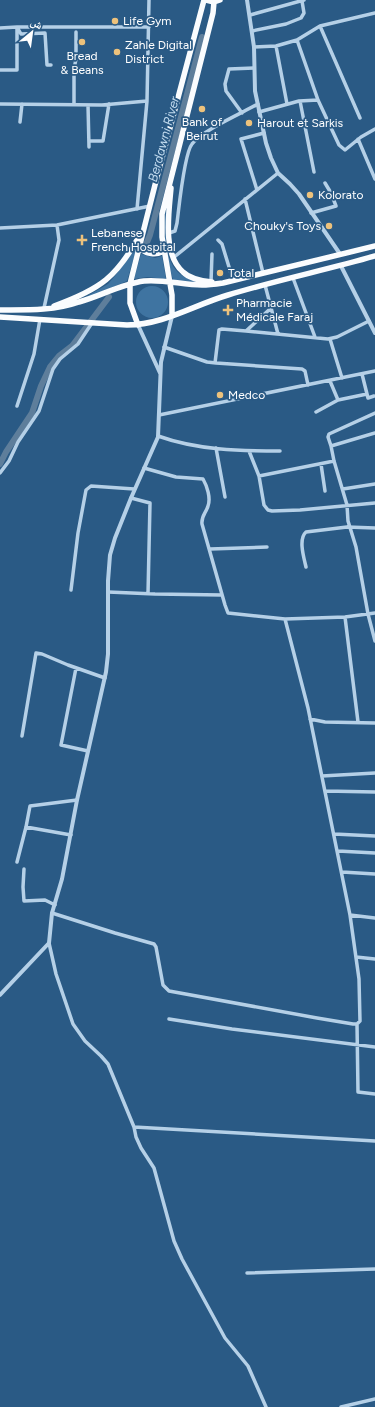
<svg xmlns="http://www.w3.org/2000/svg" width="375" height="1407" font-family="Figtree,'Noto Naskh Arabic',sans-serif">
<rect width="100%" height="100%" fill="#2a5a85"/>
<path fill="#3f74a1" d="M167 204C166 226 161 258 180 274 186 279 194 280 200 284L173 280C166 253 161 233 167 204Z
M137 247 127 281 77 302 108 284 114 277Z
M141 254 155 258 162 256 166 279 147 277 134 279Z
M136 302a16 16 0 1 1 32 0a16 16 0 1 1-32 0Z"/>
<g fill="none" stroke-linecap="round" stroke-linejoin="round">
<path stroke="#5e7e9b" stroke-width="6" d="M145 247 150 235 202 37
M0 464 6 452 32 413 41 386 50 367 59 356 72 346 109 297"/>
<path stroke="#b5d0e7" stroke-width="3.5" d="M250 15 304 0
M320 26 360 118
M17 27 21 34 45 33 47 65H51
M0 28 17 27H149
M252 31 286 24 301 18 304 13 302 1
M297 40 318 100 339 145 345 150 361 137 375 129
M276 46 287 104
M254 47 276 46 297 40 320 26 375 13
M0 70H17V28
M300 101 314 172
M0 104 102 105 147 101
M74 105V69L76 59V32
M88 105 89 147
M259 112 299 101 318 100
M242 113 226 91 225 84 229 69 254 68
M20 122 22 104
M358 139 375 179
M89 141H103L109 104
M257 190 241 139 264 133
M245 199 263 273
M137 209 147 101 149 0
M311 213 336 206 331 193 325 183
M0 228 57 225 150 206
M169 233 175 231 177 223C179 208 184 154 192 144 201 131 242 113 258 104
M218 240 222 244 233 280
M173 258 278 173
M293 278 315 337
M211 282 212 254
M265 285 278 334
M44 308 59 240 57 225
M246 331 328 339 337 337 369 321
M330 339 342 378
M164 347 207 362 216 363 302 369 305 371 308 385
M215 363 219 330 222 329 246 331 270 309
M362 374 368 398 374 396
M330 381 338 400
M17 406 34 354 40 319
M316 412 338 400 367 394
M159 415 375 371
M375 433 331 446 334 461 347 505 348 521 356 547 368 614 375 641
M158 436C197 450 239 451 280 451
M331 446 328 437 329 434 375 413
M216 448 225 497
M249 451 259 476 264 505 268 510 272 511 300 510 375 503
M321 464 325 491
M144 468 176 477 203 479C207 486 211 498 208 506 206 513 201 516 202 524L225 605 228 613 285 619 345 617 375 613
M0 473 9 461 18 442 39 411 53 369 60 359 78 344 92 323
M259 476 334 461
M343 489 375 484
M131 498 150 503 148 594
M210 549 267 547
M306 567C304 558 298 539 306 532L347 527 375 528
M71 590 78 533 86 490 91 486 134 489
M108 592 155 594 222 595
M345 617 358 722
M76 668 61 745 88 751
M310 719 325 722 375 723
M22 736 36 653 42 654 68 665 105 678
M322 776 375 773
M325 791 375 792
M26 827 71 835
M334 834 375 836
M338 851 375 853
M17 862 26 827 30 806 77 800
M24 869 23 887 24 901 45 900 55 905
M342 872 375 874
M52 913 115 933 154 944 156 947 163 985 169 991 317 1018 353 1024H357L360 1021 359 979 350 915 308 708 285 619
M350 915 375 918
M49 943 56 974 73 1024 85 1041 101 1056 108 1064 134 1127 136 1137 141 1148 154 1168 174 1241 182 1259 225 1338 248 1366 266 1407
M356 957 375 959
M169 1019 232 1029 375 1047
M357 1024 358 1092 375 1094
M134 1127 375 1141
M247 1273 375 1269
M341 1407 375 1399"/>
<path stroke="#b5d0e7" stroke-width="4" d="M247 0 254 47 255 91 266 143 271 158 278 173 290 184 299 194 340 254
M341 266 375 333
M138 325 160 373
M0 995 49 943 52 913 62 879 77 800 106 672 108 654V581L110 555 115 538 131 498 158 437 161 362 172 316"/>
<path stroke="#fafcfe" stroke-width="5.5" d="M206 0 214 2 220 0
M171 188C169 212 162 254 183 272 190 279 202 281 212 282
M140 248C146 254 156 256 163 251
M54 306C101 289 117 277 141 233
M0 310C26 310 54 311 79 302 101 296 121 284 144 281 163 279 183 285 202 285 209 285 216 284 223 283L375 246
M172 316V295L162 237V214L213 13 214 2
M0 317 127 325C163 325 194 305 228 295 277 280 326 270 375 256
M138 325 130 303V284L158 173 204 0"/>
</g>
<g fill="#edc27c" stroke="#2a5a85" stroke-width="1.5">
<circle cx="115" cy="21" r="4"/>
<circle cx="82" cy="42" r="4"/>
<circle cx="117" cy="52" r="4"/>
<circle cx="202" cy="109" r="4"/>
<circle cx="249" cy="123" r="4"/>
<circle cx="310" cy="195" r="4"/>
<circle cx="329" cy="226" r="4"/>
<path d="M80 234h4v4h4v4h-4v4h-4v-4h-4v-4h4z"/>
<circle cx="220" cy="273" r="4"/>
<path d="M226 304h4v4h4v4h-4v4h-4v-4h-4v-4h4z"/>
<circle cx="220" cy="395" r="4"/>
</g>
<g text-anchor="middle" stroke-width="3.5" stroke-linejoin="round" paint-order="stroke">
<g font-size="12" fill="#fff" stroke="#2a5a85" text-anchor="start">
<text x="123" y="25">Life Gym</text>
<text x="125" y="49">Zahle Digital<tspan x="125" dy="14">District</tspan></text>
<text x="82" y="60" text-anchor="middle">Bread<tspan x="82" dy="14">&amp; Beans</tspan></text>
<text x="202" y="126" text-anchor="middle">Bank of<tspan x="202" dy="14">Beirut</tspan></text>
<text x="257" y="127">Harout et Sarkis</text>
<text x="318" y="199">Kolorato</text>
<text x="321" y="230" text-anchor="end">Chouky's Toys</text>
<text x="91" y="237">Lebanese<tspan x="91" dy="14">French Hospital</tspan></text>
<text x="228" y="277">Total</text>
<text x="236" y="307">Pharmacie<tspan x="236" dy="14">Médicale Faraj</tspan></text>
<text x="228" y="399">Medco</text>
</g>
<g font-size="13" font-style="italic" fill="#c0daee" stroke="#2a5a85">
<text transform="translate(163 139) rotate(-75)" y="5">Berdawni River</text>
</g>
</g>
<g transform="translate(32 32) rotate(29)" stroke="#2a5a85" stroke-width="3" paint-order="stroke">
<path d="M0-3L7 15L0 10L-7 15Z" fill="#ffffff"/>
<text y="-6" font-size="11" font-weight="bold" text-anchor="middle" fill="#ffffff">ش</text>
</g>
</svg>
